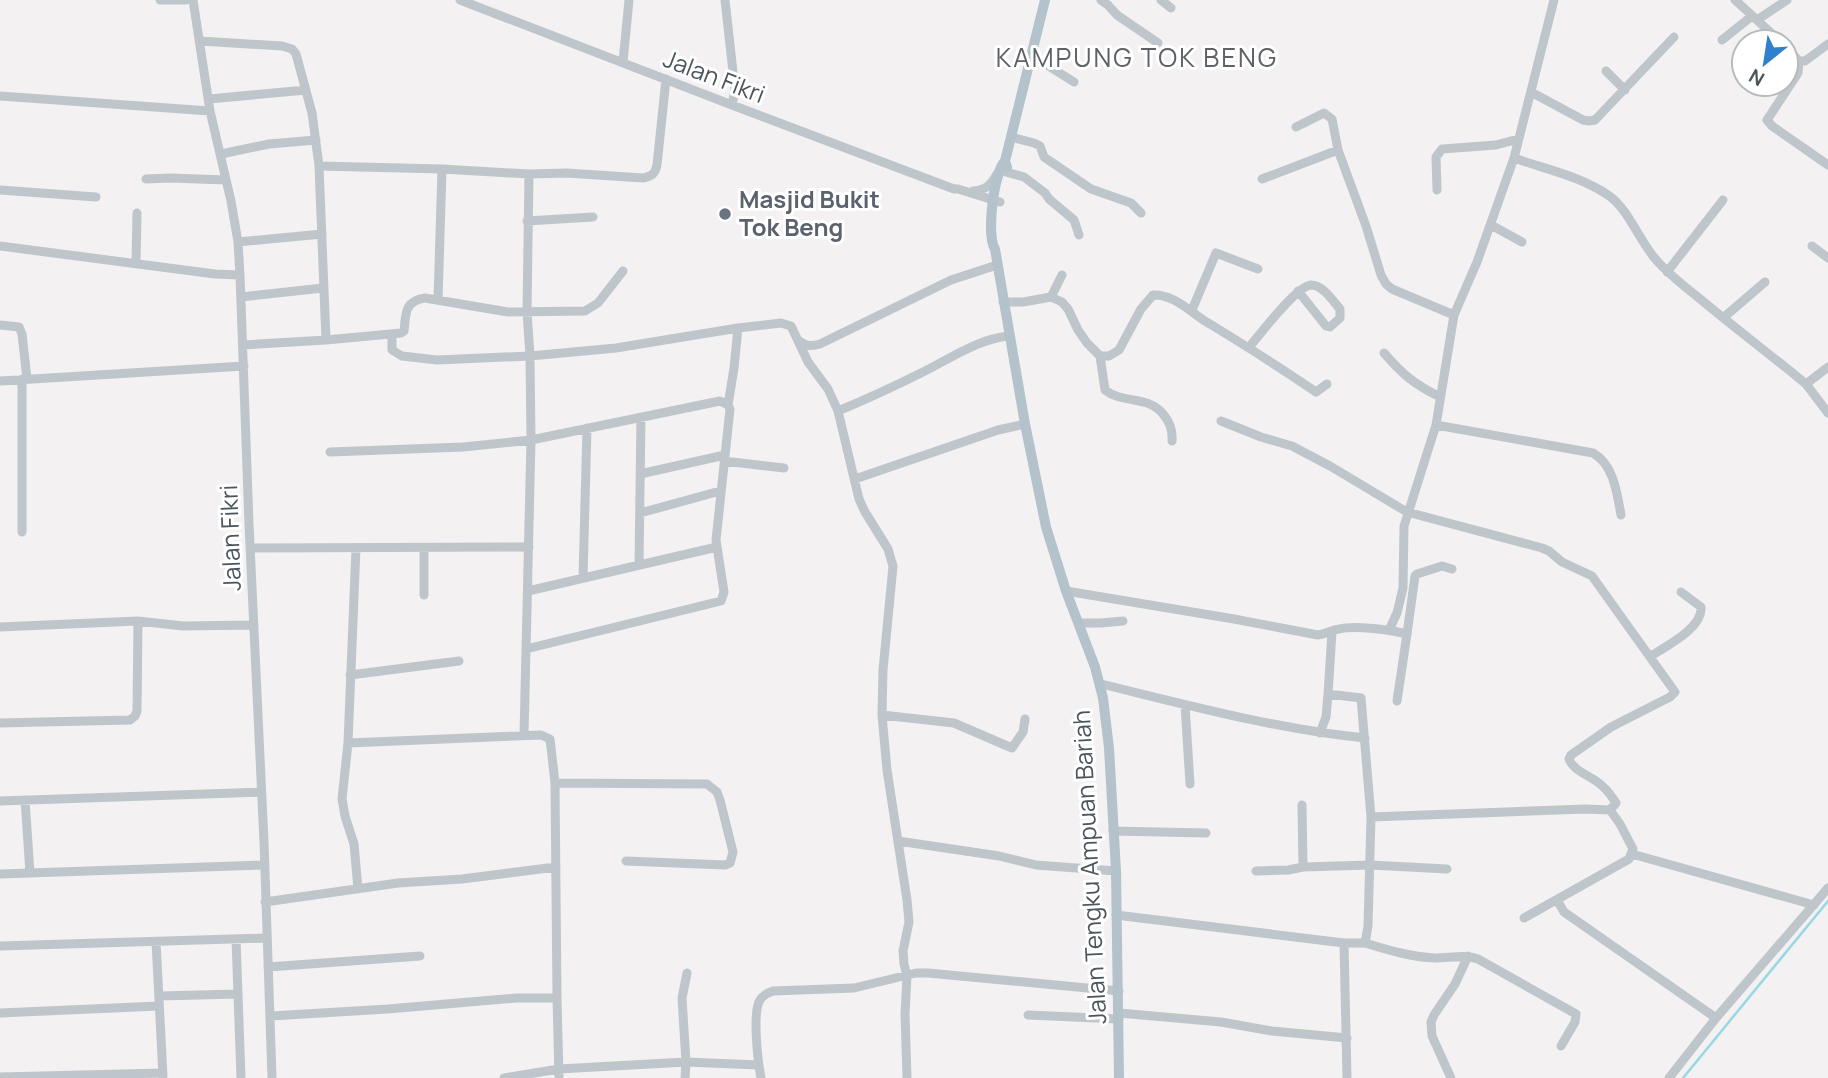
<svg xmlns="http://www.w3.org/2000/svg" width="1828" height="1078" font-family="Manrope,sans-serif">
<rect width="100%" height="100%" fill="#f3f1f1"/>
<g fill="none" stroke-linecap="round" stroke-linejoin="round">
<path stroke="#97d8e2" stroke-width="2.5" d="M1683 1078 1828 901"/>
<path stroke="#bec6cb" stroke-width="9" d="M160 0H186
M193 0 210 111 231 201 238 242 240 275 249 524 264 842 272 1078
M460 0 732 105 954 189H958L1000 202
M725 0 735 90 732 105
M1101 0 1108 5 1117 15 1158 43
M1161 0 1171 8
M1735 0 1781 42
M1757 20 1787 0
M1722 40 1752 16
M200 41 282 46 292 49 296 54 312 113 319 166 326 340
M1786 47 1799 61H1805L1828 44
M1031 55 1074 82
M1799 61 1798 73 1767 120 1772 126 1828 165
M623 62 629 0
M1606 71 1625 90
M1531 92 1583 120 1589 121 1595 120 1674 37
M0 96 210 111
M209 99 306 90
M1296 127 1324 113 1332 119 1338 150 1366 226 1381 275 1386 284 1392 289 1454 315
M1011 137 1034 143 1040 146 1044 157 1091 189 1131 203 1141 213
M221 154 269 144 316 140
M1514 158C1545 169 1580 176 1608 195 1630 210 1640 244 1659 263 1671 276 1685 287 1699 298 1730 324 1763 349 1795 375L1806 384 1828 413
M319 166 442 169 529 174 567 173 643 178C652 176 655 174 657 165L666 79
M1006 172 1024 177 1045 193 1049 199 1074 220 1079 235
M146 179 170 178 226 180
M1262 179 1338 150
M0 190 96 197
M1437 190 1436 157 1442 149 1496 145 1518 139
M973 191C986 190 991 185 997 174
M527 221 593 217
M1491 225 1522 242
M238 242 322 234
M0 246 215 274 240 275
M1812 246 1828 258
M136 264 137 213
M1667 272 1723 200
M241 297 323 288
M1051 297 1062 275
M438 300 442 169
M1003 302H1023L1051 297 1062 302 1068 309 1078 330 1087 343 1100 356 1105 390C1122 404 1148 395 1163 414 1170 422 1173 430 1172 441
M1192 310 1216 253 1258 269
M1723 318 1765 282
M0 325 19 327 22 334 27 379
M392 334V350L402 356 437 360 530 356 616 348 738 328 781 323 791 326 808 362 828 389 838 411 859 499 865 512 888 549 893 566 883 670 882 715 887 770 907 900 909 922 903 951 904 964 907 976 905 1014 907 1078
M798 340C806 346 810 347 820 344L951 280 997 265
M243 345 326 340 401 333 404 331C406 314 404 301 425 298L508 312 585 311 598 303 623 271
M1249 347C1260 335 1296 286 1311 285 1323 285 1333 301 1340 309V318L1330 327 1326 326 1298 291
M1384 353C1403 375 1414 384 1440 397
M1100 356H1109L1119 350 1141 309 1153 295C1175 294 1192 314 1210 324 1246 346 1281 368 1316 392L1327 384
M22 379V532
M0 381 244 366
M1806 384 1828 367
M728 405 734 368 738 328
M838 411C867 399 895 386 923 372 951 358 978 339 1009 336
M1221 421 1261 437 1292 446 1330 466 1407 512 1542 548 1549 551 1562 562 1592 576 1675 692 1670 697 1611 727 1571 755 1569 759C1573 770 1586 774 1596 781 1604 786 1611 795 1616 803L1610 810
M1436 425 1593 453C1614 465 1617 493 1621 515
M330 452 463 447 531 440 720 401 728 405 730 409 716 540 724 592 721 601 526 649
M724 461 784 468
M640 474 725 455
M855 479 998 430 1025 424
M640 513 720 491
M250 548 529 547
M356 548 348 743 342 799 345 816 354 844 358 889
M424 548V595
M639 565 641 417
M583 578 587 428
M528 591 717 547
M1066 591 1234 619 1318 635C1326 634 1332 630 1339 629 1355 625 1391 630 1407 634L1397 701
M1080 623H1101L1123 621
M0 627 138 621 183 626 254 625
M1389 630 1397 613 1403 588 1404 526 1436 425 1454 315 1477 262 1514 158 1554 0
M1407 634 1415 576 1417 574 1442 566 1452 569
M1651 656C1666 646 1703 628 1701 607L1681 592
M350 675 459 661
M1101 684C1188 705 1276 729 1365 738
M1185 705 1190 784
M882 715 954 723 1012 748 1023 732 1025 719
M0 723 130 720 135 716 137 711 138 621
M1320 733 1326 717 1328 694
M524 735 531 440 530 356 527 312 529 174
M348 743 541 735 550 739 555 783 557 998 559 1078
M555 783 707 784 717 792 720 800 733 852 730 863 725 865 626 861
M25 800 30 873
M0 801 261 792
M1302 805 1303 867 1370 865 1447 869
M1371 817 1585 809 1610 810 1620 824 1633 849 1629 859 1524 918
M1113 831 1206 833
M898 841 999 856 1036 865 1116 871
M1632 854 1814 905
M1256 871 1288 870 1303 867
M0 874 264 865
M1557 900 1564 912 1716 1018
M265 902 398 883 462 879 556 867
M1116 915 1344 943H1365L1368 926 1371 817 1361 698 1328 694 1332 632
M236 939 241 1078
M156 942 163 1076
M1344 943 1347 1078
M1365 943C1388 950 1411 957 1435 958 1450 958 1464 954 1478 959L1576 1014 1575 1022 1561 1046
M0 946 267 938
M268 967 420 956
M159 996 238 994
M0 1013 159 1006
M1119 1013 1221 1022 1272 1031 1347 1038
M1028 1015 1119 1019
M271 1016 388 1009 517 998H557
M0 1077 163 1073
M504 1078 559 1069 686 1062 759 1065
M685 1078 686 1062 682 998 687 973
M761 1078C758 1063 752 1012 760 1000 763 995 767 993 773 991L854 988 916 973H928L1119 991
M1451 1078 1432 1036 1431 1022 1434 1015 1455 984 1468 956
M1669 1078 1716 1018 1828 888"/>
<path stroke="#b4c2cc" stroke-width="10" d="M1005 161C994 172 986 235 995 249L1025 424 1046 527 1066 591 1095 667 1103 698 1109 748 1116 871 1119 1078
M1007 167 1005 161 1045 0"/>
</g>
<circle fill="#6b7280" stroke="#fff" stroke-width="2.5" cx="725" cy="214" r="7"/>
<g text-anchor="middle" stroke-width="6" stroke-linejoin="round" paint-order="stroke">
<g font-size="24" fill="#4b555c" stroke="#fff">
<text transform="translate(714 77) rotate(21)" y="8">Jalan Fikri</text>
<text transform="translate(231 538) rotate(-92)" y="8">Jalan Fikri</text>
<text transform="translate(1090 867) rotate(-93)" y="8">Jalan Tengku Ampuan Bariah</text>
</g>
<g font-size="24" font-weight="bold" fill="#5b616d" stroke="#fff" text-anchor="start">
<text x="739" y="208">Masjid Bukit<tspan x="739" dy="28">Tok Beng</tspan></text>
</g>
<g font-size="26" letter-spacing="2" fill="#5e6165" stroke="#fff">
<text x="1137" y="67">KAMPUNG TOK BENG</text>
</g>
</g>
<g transform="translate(1765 63) rotate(210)"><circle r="33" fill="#ffffff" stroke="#b7bbbe" stroke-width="2"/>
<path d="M0-5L12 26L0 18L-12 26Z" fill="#2f81ce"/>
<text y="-10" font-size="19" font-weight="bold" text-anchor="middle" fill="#4b555c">N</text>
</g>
</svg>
